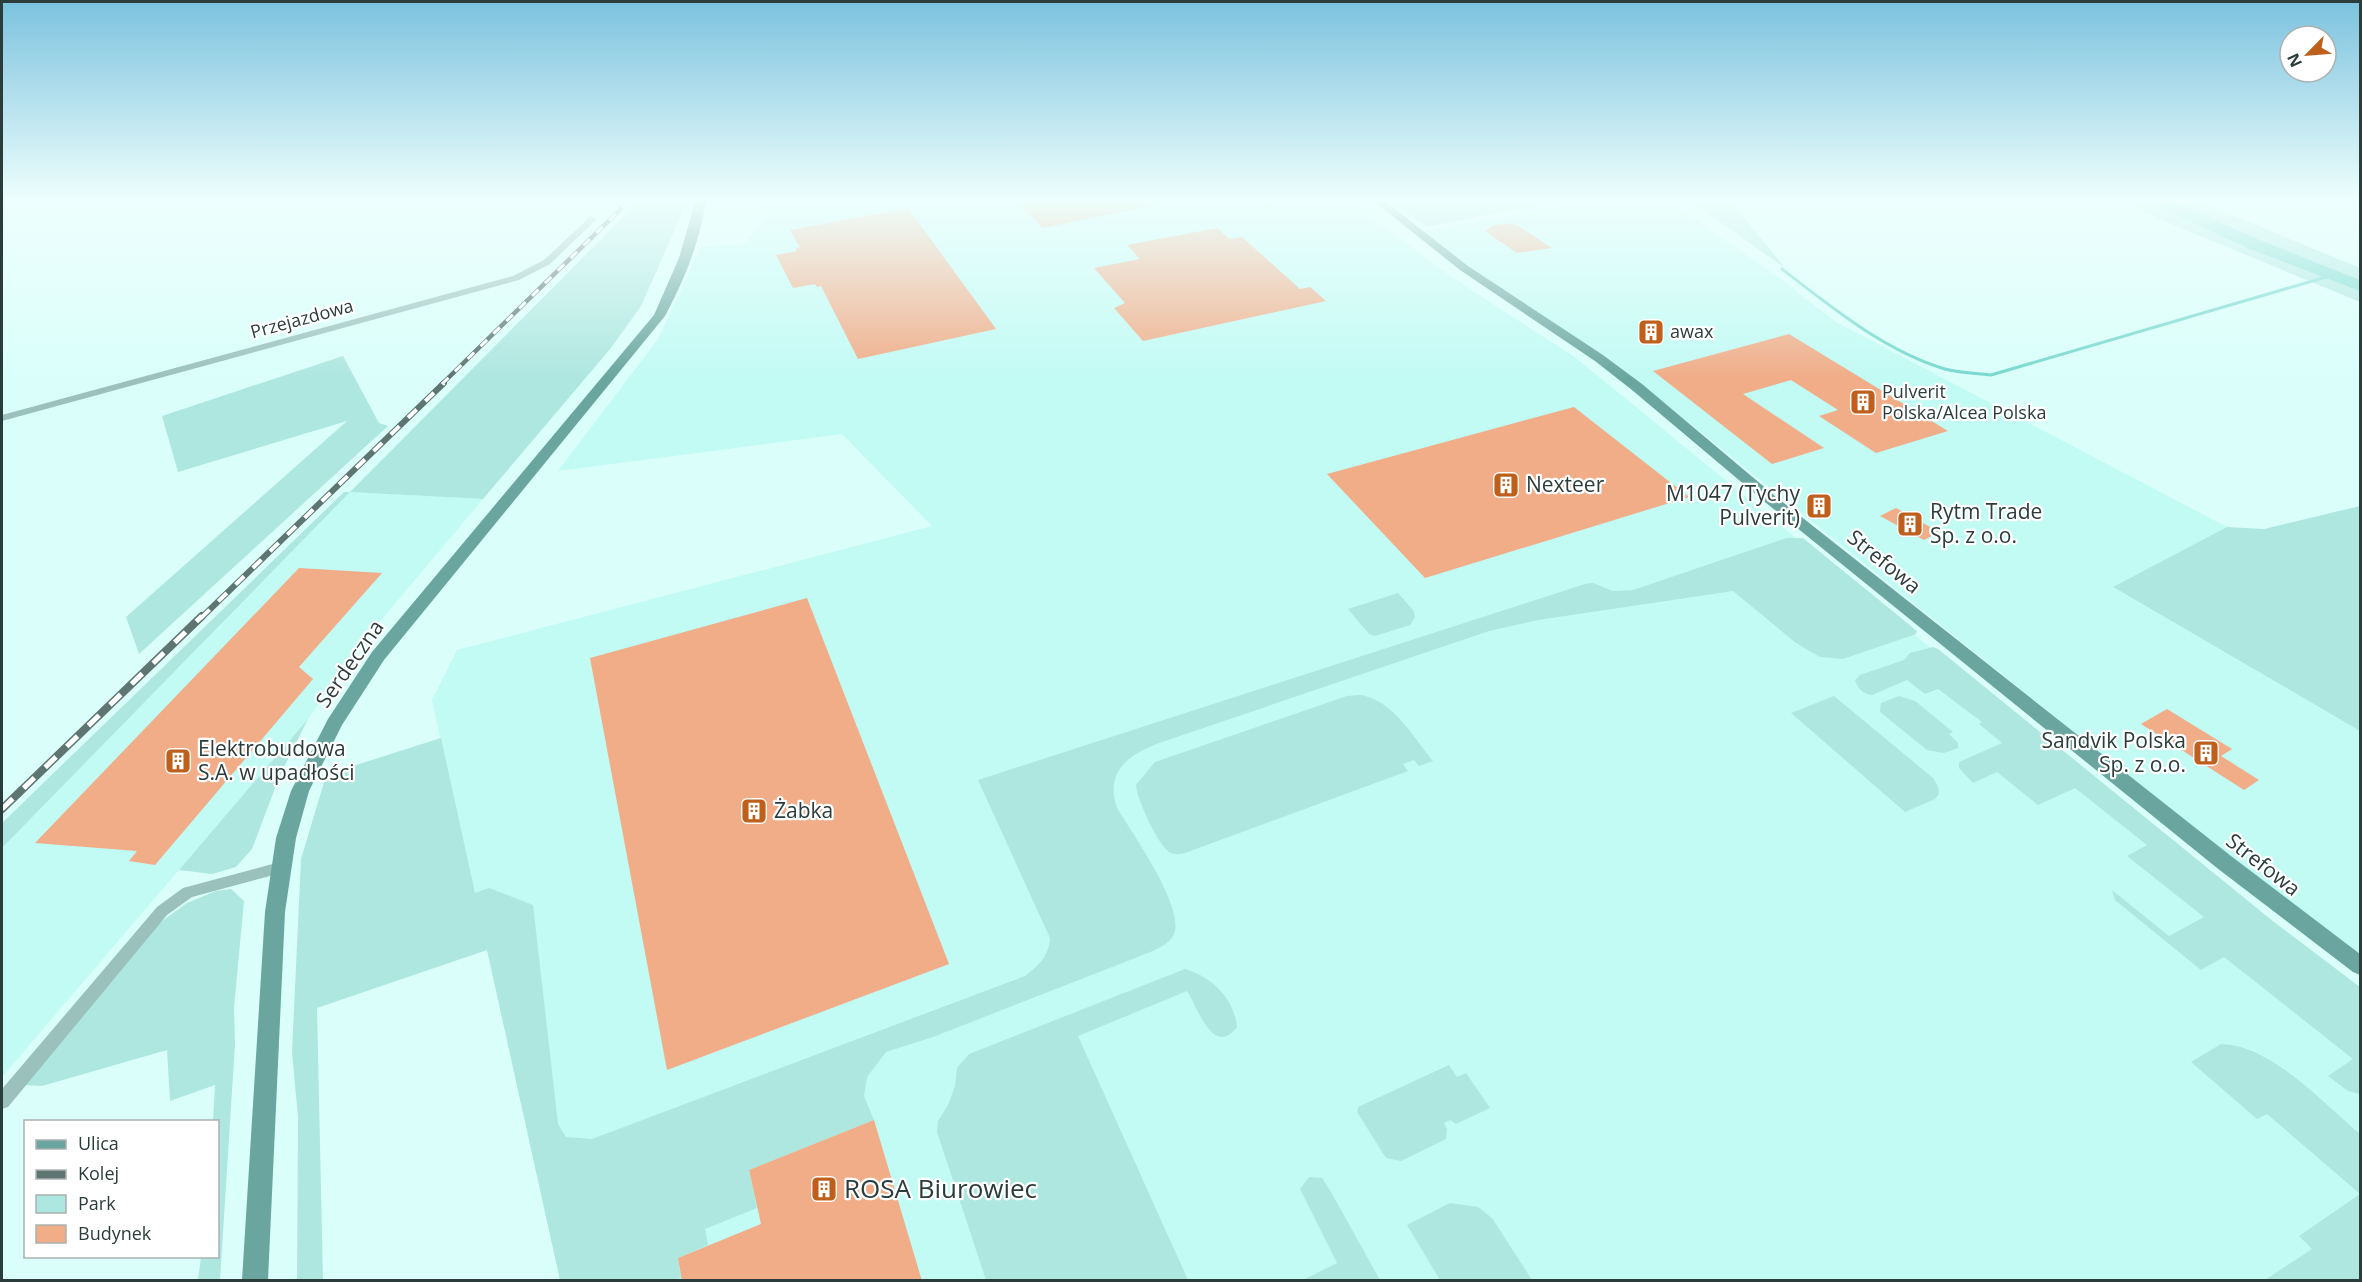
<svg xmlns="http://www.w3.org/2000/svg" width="2362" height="1282" font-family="'Open Sans',sans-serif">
<rect width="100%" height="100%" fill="#dafffa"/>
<path fill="#c2faf4" d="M763 199H1347L1450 276 1576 358 2360 999V1280H560L432 700 457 650 932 526 842 434 558 471 658 339 701 247 744 244 764 220Z
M1605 199H1665L1773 273 1836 322 2227 527 2114 588 2360 731V955L2210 841 1606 356 1529 309 1420 231Z
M350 492 483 499 356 650 308 719 2 1077V848Z"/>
<path fill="#aee7e0" d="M641 199H680L687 202 641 306 611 348 483 499 350 492 2 848V823L344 492H350Z
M1387 199H1569L1427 227Z
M1687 199H1729L1785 268Z
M2119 199H2193L2360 268V302L2164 221Z
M343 356 379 423 388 426 139 654 126 617 347 421 178 472 162 416Z
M2360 506V731L2113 587 2227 527 2264 529Z
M1787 538H1803L1917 631 1916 634 1843 659 1820 657 1796 643 1733 591 1538 620 1489 631 1168 740C1135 751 1103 767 1117 808 1132 833 1185 907 1174 934 1170 944 1157 949 1148 953L933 1037 886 1052 867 1077 864 1096 874 1120 749 1170 757 1208 705 1229 708 1245 678 1258 681 1278 674 1280H560L487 950 317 1008 323 1280H297L298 1117 292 1052 301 859 325 779 334 772 441 738 475 893 489 888 533 905 558 1124 566 1137 592 1139 1025 976C1039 965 1049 956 1050 938L978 780 1585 584 1593 583 1613 591 1633 590Z
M1398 593 1413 610 1415 617 1410 625 1375 636 1369 634 1348 609Z
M1933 647 1938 649 2274 922 2360 987V1094L2348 1091 2328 1076 2353 1059 2224 957 2201 970 2115 900 2112 890 2169 936 2204 917 2127 856 2147 845 2075 788 2038 805 1997 772 1973 783 1959 768V762L2002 743 1979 724 1982 722 1938 689 1925 694 1907 680 1872 695C1863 694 1858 689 1855 680L1860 675 1904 660 1910 653Z
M1361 695C1394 701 1413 737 1433 761L1419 766 1414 760 1403 764 1408 771 1185 853C1180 854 1176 855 1171 853 1158 847 1137 799 1136 785L1155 762 1347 696Z
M1834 696 1933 778 1938 786 1939 794 1935 799 1905 812 1791 713Z
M1899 696 1915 701 1953 732 1949 734 1958 743V748L1944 753 1927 750 1880 712 1881 703Z
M308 719 280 775 252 849 236 867 212 874 179 870Z
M231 889 244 901 234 1008 235 1044 220 1280H198L201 1257 218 1256V1122L213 1121 215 1085 170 1101 167 1050 42 1086 23 1085 158 924 187 903 216 891Z
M1185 969C1212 977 1234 998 1237 1027 1213 1058 1198 1008 1187 991L1078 1036 1188 1280H986L937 1132 938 1121 948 1105 955 1086 957 1068 969 1054Z
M2221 1044C2271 1045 2322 1102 2360 1134V1280H2265L2312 1249 2299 1236 2360 1194 2267 1114 2257 1119 2191 1062Z
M1449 1065 1457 1077 1466 1073 1490 1108 1456 1124 1450 1120 1444 1123 1447 1129 1446 1139 1401 1161 1386 1158 1357 1112 1358 1107Z
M1309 1177 1322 1178 1331 1192 1380 1280H1303L1337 1263 1300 1189Z
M1450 1203 1478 1207 1492 1218 1532 1280H1440L1407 1225Z"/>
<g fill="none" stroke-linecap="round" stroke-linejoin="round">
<path stroke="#77d8ce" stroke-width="3" d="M1782 269C1831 307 1885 351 1945 369 1960 373 1976 373 1991 375L2333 275"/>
<path fill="#77d8ce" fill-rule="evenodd" d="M2148 199H2169L2262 241 2360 280V291L2250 249 2150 203Z"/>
</g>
<path fill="#f0ad88" d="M1014 199H1160V204L1043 228Z
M908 208 996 329 858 359 821 286 817 287 815 284 793 288 776 255 797 251 796 248 800 247 790 230Z
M1514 223 1523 229 1552 248 1517 253 1485 231 1494 225Z
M1217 228 1230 239 1242 237 1300 289 1310 287 1326 301 1143 341 1114 308 1125 303 1094 268 1140 259 1127 245Z
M1789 334 1948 431 1876 453 1819 416 1838 410 1791 380 1743 394 1824 448 1772 464 1653 371Z
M1574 407 1689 497 1425 578 1327 474Z
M1896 508 1939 532 1924 540 1880 516Z
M299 568 382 573 299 667 313 679 155 865 129 861 137 851 35 843Z
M807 598 949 964 667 1070 590 658Z
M2167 709 2232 749 2221 756 2259 780 2244 790 2141 724Z
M874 1120 922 1281H682L678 1258 761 1224 749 1170Z"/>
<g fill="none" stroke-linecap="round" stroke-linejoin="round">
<path fill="#9ac1bc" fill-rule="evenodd" d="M590 217 597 219 550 264 519 280 2 421V415L513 276 544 260Z
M280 862 285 864 287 868 285 872 192 897 167 915 8 1107 2 1109V1089L157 907 183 888Z"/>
<path fill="#6aa69f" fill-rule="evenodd" d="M696 199H706C701 239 684 281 665 316L384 660 342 725 309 791 296 838 285 912 268 1280H242L265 912 276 838 291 791 328 719 372 652 654 315 679 258Z
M1371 199H1382L1468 266 1603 355 1642 384 1775 496 2231 856 2360 954V975L2353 972 2217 868 1765 502 1632 390 1595 361 1460 270Z"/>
<defs>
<path id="rail-far2" d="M442 384 631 199"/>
<path id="rail-far1" d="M201 618 444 383"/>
<path id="rail" d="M2 809 202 616"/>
</defs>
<use href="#rail-far2" stroke="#5e7572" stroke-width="4.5"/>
<use href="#rail-far1" stroke="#5e7572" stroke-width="6"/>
<use href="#rail" stroke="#5e7572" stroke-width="8"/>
<use href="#rail-far2" stroke="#fff" stroke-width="3" stroke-dasharray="9" stroke-linecap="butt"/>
<use href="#rail-far1" stroke="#fff" stroke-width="4" stroke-dasharray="12" stroke-linecap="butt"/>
<use href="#rail" stroke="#fff" stroke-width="5" stroke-dasharray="15" stroke-linecap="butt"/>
</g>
<linearGradient id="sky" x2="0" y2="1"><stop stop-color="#7bc2de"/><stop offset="0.53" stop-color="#eefffd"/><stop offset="1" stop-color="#eefffd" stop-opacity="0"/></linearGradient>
<rect width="2362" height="378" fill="url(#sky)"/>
<defs>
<symbol id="building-square" viewBox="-11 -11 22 22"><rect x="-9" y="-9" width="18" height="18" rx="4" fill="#bf5f1c" stroke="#fff"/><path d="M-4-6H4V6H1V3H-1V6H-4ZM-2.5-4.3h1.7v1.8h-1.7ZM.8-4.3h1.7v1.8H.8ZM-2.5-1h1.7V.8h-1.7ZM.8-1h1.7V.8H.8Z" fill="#fff"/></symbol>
</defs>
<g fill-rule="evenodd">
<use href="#building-square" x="1636" y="317" width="30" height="30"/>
<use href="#building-square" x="1848" y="387" width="30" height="30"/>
<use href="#building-square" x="1491" y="470" width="30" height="30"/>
<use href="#building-square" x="1804" y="491" width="30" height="30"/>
<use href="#building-square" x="1895" y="509" width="30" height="30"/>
<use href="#building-square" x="2191" y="738" width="30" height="30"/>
<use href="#building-square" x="163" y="746" width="30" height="30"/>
<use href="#building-square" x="739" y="796" width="30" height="30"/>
<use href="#building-square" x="809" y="1174" width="30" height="30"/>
</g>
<g text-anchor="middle" stroke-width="4.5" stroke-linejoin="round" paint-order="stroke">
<g font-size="18" fill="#2b3d3b" stroke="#fff">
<text transform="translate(302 319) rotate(-15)" y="6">Przejazdowa</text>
</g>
<g font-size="18" fill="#2b3d3b" stroke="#fff" text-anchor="start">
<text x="1670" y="338">awax</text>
<text x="1882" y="398">Pulverit<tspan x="1882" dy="21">Polska/Alcea Polska</tspan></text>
</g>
<g font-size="21" fill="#2b3d3b" stroke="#fff" text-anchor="start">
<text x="1526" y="492">Nexteer</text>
<text x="1800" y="501" text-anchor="end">M1047 (Tychy<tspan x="1800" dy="24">Pulverit)</tspan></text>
<text x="1930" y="519">Rytm Trade<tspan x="1930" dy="24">Sp. z o.o.</tspan></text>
<text x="2186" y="748" text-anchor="end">Sandvik Polska<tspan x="2186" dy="24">Sp. z o.o.</tspan></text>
<text x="198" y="756">Elektrobudowa<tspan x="198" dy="24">S.A. w upadłości</tspan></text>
<text x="774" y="818">Żabka</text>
</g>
<g font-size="21" fill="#2b3d3b" stroke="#fff">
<text transform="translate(1884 562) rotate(39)" y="7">Strefowa</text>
<text transform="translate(350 664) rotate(-55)" y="7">Serdeczna</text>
<text transform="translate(2263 865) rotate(38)" y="7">Strefowa</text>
</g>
<g font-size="26" fill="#2b3d3b" stroke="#fff" text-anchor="start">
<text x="844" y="1198">ROSA Biurowiec</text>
</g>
</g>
<rect width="2362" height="1282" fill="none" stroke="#2b3d3b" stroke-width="6"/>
<rect x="24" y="1120" width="195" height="138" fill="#ffffff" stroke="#aab1b1" stroke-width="1.5"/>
<rect x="36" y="1140" width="30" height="9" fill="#6aa69f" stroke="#aab1b1" stroke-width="1.5"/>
<text x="78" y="1150" font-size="18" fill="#2b3d3b">Ulica</text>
<rect x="36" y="1170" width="30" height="9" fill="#5e7572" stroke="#aab1b1" stroke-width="1.5"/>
<text x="78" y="1180" font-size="18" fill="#2b3d3b">Kolej</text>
<rect x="36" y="1195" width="30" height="18" fill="#aee7e0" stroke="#aab1b1" stroke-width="1.5"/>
<text x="78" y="1210" font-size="18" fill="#2b3d3b">Park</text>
<rect x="36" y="1225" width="30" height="18" fill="#f0ad88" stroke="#aab1b1" stroke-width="1.5"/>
<text x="78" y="1240" font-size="18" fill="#2b3d3b">Budynek</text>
<g transform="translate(2308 54) rotate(245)"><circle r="28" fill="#ffffff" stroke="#aab1b1" stroke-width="1.5"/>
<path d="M0-4.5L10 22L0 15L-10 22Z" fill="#bf5f1c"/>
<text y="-9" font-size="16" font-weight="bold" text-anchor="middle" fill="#2b3d3b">N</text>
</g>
</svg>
